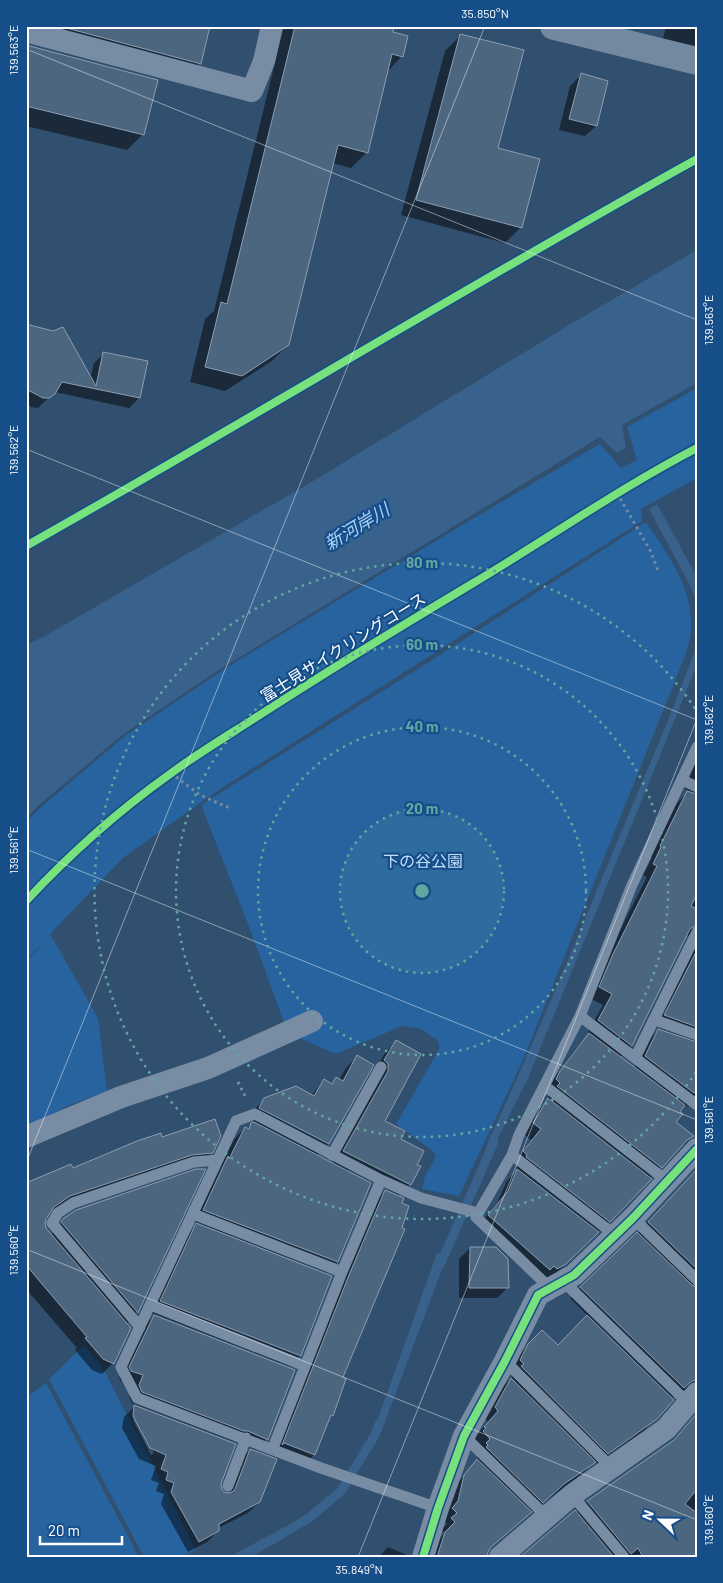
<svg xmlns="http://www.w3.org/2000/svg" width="723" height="1583" font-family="Barlow,'Noto Sans JP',sans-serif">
<rect width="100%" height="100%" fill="#314f6f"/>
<path fill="#27639f" d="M697 388V478L641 509 642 521 214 793 123 858 50 934 98 1018 107 1091 70 1105 26 1127V961L49 937 26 959V822L40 808 126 735 226 668 464 524 600 444 621 468 637 460 627 427Z
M646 522C668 555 693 587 691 629 691 638 687 647 685 656L523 1060 459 1196 422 1189 425 1176 436 1157 433 1151 396 1124 440 1048 437 1040 421 1029 402 1026 336 1054 288 1033 248 924 201 805 421 667Z
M84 1345 104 1370 196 1550 181 1557H144L49 1379Z
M46 1383 139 1557H26V1398Z"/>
<path fill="#38618c" d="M697 250V383L622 425 626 448 617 453 600 437 214 673 121 736 39 805 26 818V645L45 636 315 480 574 322Z
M657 504 697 577V604L690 585 649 509Z
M697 644V665L529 1076 491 1152 485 1149C530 1052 571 953 612 854 641 784 672 715 697 644Z
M437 1253 447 1256 380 1435 371 1431 376 1424Z
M307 1515 311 1522 252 1557H229Z"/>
<path fill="#0007" fill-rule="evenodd" d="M26 26H209L200 63 184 79Z
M284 26H393L391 33 402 56 387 72 367 152 351 168 332 163 288 345 272 361 225 391 190 382 205 319 214 311Z
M666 26H697V47L663 39Z
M461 35 521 227 505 243 401 215 445 51Z
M26 46 143 134 127 150 26 126Z
M581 75 607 82 596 126 585 136 559 130 570 86Z
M26 326 90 379 94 363 104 353 139 398 129 408 55 392 38 408 31 407 26 401Z
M697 752V1109L684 1105 646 1076 635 1087 692 1136 677 1150 609 1221 554 1275 546 1279 478 1226 497 1203 507 1181 518 1169 516 1168 518 1166 513 1163 531 1140 524 1134 538 1110 549 1099 548 1097 550 1094V1083L579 1045 590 1033 588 1032 603 1005 589 998 602 966 647 877 643 875 652 858 650 857 677 803 689 791 684 788 691 774 688 773ZM686 935 690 936 655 1026 689 1039 693 1043 658 1030 647 1041 634 1068 620 1057 631 1046Z
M396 1042 383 1122 399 1139 415 1165 419 1167 410 1184 399 1195 349 1170 347 1172 370 1184 337 1262 326 1272 193 1221 234 1139 245 1128 247 1129 252 1124 257 1123 249 1119 254 1110 265 1099 311 1096 324 1080 331 1084 336 1079 339 1080 346 1068 357 1057 372 1065 328 1144 316 1156 332 1164 377 1083 374 1072 385 1053Z
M162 1139 212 1152 201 1163 58 1206 48 1213 44 1219 45 1228 51 1235 64 1219 203 1170 137 1312 126 1324 113 1363 102 1374 92 1370 75 1350 77 1348 26 1289V1190L72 1170Z
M697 1169V1397L688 1390 680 1391 671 1399 645 1430 597 1463 595 1461 583 1473 531 1512 488 1550 486 1557H430L434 1544 445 1533 441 1530 447 1524 442 1519 454 1487 478 1460 477 1459 478 1457 473 1443 476 1440 474 1438 488 1422 485 1418 500 1390 514 1375 510 1371 518 1356 542 1332 557 1347 588 1316 570 1298 638 1233Z
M385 1191 341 1378 345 1379 332 1415 328 1420 314 1455 303 1465 274 1453 375 1202Z
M197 1225 331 1277 300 1356 289 1366 150 1312 186 1236Z
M470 1248 508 1287 497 1298H459V1259Z
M154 1316 267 1439 256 1450 237 1441H233L132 1403 129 1397 133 1386 121 1381 119 1378 143 1327Z
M135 1406 220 1484 221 1491 227 1494 239 1461 250 1450 259 1502 248 1513 218 1528V1531L207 1542 188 1552 161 1504 164 1494 156 1491 159 1483 151 1480 156 1466 139 1459 122 1428 124 1417ZM133 1420H136L154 1453 151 1455Z
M697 1413V1557H522L576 1513 587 1502 671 1443Z
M388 1547 409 1556V1557H379Z"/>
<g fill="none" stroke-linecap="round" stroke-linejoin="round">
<path stroke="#38618c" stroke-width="9" d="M440 1265 494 1142
M300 1523 309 1518 341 1491 375 1435 379 1424"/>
</g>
<path fill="#4d667f" stroke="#8b9eb2" d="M59 26H210L201 64Z
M295 26H394L393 32 408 36 403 57 392 54 368 153 338 145 289 345 242 376 205 367 221 302 227 304Z
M460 34 524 50 498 148 540 159 522 228 416 200Z
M26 45 158 80 144 135 26 106Z
M581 73 608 81 597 126 569 119Z
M26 324 53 331 63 327 96 386 103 352 148 361 140 398 62 382 55 394 49 398H43L26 389Z
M687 791 697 794V894L691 906 697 909V925L690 929 632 1046 598 1020 612 994 599 987 613 954 657 866 653 864 661 847 660 846Z
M697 950V1027L664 1015Z
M658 1029 697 1042V1089L694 1093 645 1056Z
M589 1033 685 1105 680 1112 683 1114 676 1122 694 1136 687 1140 662 1168 557 1086 560 1083 556 1079 560 1071Z
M396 1040 421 1054 385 1121 405 1131 401 1139 424 1151 417 1165 421 1166 411 1185 343 1151 388 1071V1064L384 1060Z
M357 1055 374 1065 329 1144 259 1108 264 1098 296 1086 314 1096 324 1079 332 1084 336 1077 343 1081Z
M548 1098 652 1179 610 1222 526 1157 527 1155 523 1151 541 1129 533 1123Z
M215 1119 221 1136 213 1153 192 1155 70 1196 54 1207 46 1219 45 1223 46 1228 131 1328 114 1364 103 1359 85 1338 87 1337 26 1265V1183L71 1164 73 1168 137 1141 161 1133 162 1137Z
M254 1122 371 1183 338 1262 203 1210 228 1156 229 1159 245 1127 249 1129 251 1123Z
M196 1169H206L138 1313 61 1222 64 1218 76 1210Z
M517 1169 599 1232 566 1264 557 1269 554 1266 550 1270 488 1215 508 1191Z
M697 1169V1269L648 1222Z
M385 1190 404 1198 402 1203 409 1206 402 1228 405 1229 343 1377 346 1379 333 1416 331 1415 315 1455 284 1443 282 1445 349 1275Z
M196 1223 332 1276 301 1356 160 1301Z
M637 1232 692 1285 697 1287V1380L692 1381 684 1388 580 1287Z
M470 1247H496L508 1259 509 1288H469Z
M154 1315 295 1370 268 1440 248 1431H244L142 1392 139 1385 143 1375 131 1371 129 1367Z
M587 1315 674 1400 657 1419 608 1454 521 1366 524 1364 520 1360 528 1344 542 1330 558 1345Z
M511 1378 596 1462 564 1484 543 1503 486 1447 488 1445 486 1443 490 1439 483 1431 486 1428 484 1427 498 1411 495 1407Z
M134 1405 236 1444 221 1484 222 1490 226 1493 232 1492 235 1489 250 1449 277 1459 260 1502 219 1524V1531L199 1542 171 1492 174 1483 166 1480 168 1472 161 1469 166 1455 150 1448 133 1416Z
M697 1413V1489L685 1504 697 1513V1557H643L638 1548 631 1554 587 1501 674 1440Z
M477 1459 532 1512 491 1547 488 1552 487 1557H437L445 1532 455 1522 451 1518 457 1513 452 1508 458 1501 464 1475Z
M575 1510 614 1557H520Z"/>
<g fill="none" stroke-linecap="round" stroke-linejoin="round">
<path stroke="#788da4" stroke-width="3" stroke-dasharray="2.5 4" stroke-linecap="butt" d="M617 493 651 552 659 573
M171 773 200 795 232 809
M238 1082 246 1098"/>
<path stroke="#788da4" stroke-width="11" d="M682 780 697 787
M580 1016 697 1105
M655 1020 697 1035
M635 1058 697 932
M545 1086 667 1181
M332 1155 381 1067
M512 1155 615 1235
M193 1214 342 1272
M633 1218 697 1280
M563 1281 688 1403
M550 1288 476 1217 512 1155 519 1135 580 1016 632 885 697 747
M150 1305 305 1366
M140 1327 52 1223 58 1213 73 1203 194 1162 217 1160
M505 1361 611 1467
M464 1436 546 1516
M273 1448 342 1272 381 1180
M228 1486 246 1438
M572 1495 624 1557
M438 1508 321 1468 137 1398 121 1367 236 1121 255 1114 381 1180 421 1198 478 1213"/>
<path stroke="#788da4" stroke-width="22" d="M26 31 252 91 264 61 272 26
M26 1137 121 1097 208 1068 312 1021
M423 1557 438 1508 464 1436 505 1361 538 1295 574 1275 633 1218 697 1149
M500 1557 572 1495 666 1429 697 1393"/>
<path stroke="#72899f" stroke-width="28" d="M554 26 697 61"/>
<defs>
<path id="cycleway" d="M26 546C251 419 471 284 697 159
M26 901C70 854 118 811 170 774 197 754 227 736 255 718 326 672 398 628 470 585 546 540 618 489 697 448
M423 1557 438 1508 464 1436 505 1361 538 1295 574 1275 633 1218 697 1149"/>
</defs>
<use href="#cycleway" stroke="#164e8a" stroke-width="11"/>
<use href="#cycleway" stroke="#77e17e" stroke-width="8"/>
</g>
<path fill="none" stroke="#fff" stroke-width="1" stroke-opacity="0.45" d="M26 49 697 320M26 449 697 720M26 849 697 1120M26 1163 485 26M26 1249 697 1520M358 1557 697 719"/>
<circle cx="422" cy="891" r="82" fill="#63a6a1" fill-opacity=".12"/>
<g fill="none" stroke="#63a6a1" stroke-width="2.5" stroke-dasharray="2.5 5">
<circle cx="422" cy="891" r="82"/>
<circle cx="422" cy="891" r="164"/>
<circle cx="422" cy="891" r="246"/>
<path d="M696 1072A328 328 0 1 1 696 710"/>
</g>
<g text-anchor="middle" stroke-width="4.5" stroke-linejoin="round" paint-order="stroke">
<g font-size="16" fill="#fff" stroke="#164e8a">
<text transform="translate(343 647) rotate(-32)" y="6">富士見サイクリングコース</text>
</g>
<g font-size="16" fill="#c3dffb" stroke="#164e8a">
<text x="423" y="867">下の谷公園</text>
</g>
<g font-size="18" font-style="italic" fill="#a9d0f6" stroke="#164e8a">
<text transform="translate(357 527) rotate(-31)" y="6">新河岸川</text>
</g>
</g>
<circle cx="422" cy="891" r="8" fill="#63a6a1" stroke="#164e8a" stroke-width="2.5"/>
<g font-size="15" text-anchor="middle" font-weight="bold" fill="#63a6a1" stroke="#164e8a" stroke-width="4.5" stroke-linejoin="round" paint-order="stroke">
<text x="422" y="568">80 m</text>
<text x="422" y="650">60 m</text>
<text x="422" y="732">40 m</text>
<text x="422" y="814">20 m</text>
</g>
<rect width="723" height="1583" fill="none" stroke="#164e8a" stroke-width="55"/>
<g transform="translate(660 1520) rotate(292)" stroke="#164e8a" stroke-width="4" paint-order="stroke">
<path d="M0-4L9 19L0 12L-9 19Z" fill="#ffffff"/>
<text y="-8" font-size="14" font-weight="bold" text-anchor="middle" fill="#ffffff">N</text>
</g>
<path d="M40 1536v8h82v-8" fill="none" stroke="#ffffff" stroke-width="2.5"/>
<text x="48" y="1536" font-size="15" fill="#ffffff" stroke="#164e8a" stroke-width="4" paint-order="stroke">20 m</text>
<rect x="28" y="28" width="668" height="1528" fill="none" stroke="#fff" stroke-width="2"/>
<g font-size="12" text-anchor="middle" fill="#fff">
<text x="485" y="18">35.850°N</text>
<text transform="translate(14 50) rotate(-90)" y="4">139.563°E</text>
<text transform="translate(709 320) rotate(-90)" y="4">139.563°E</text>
<text transform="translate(14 450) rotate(-90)" y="4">139.562°E</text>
<text transform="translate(709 720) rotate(-90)" y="4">139.562°E</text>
<text transform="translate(14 850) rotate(-90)" y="4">139.561°E</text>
<text transform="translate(709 1120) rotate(-90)" y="4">139.561°E</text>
<text transform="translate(14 1250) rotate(-90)" y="4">139.560°E</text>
<text transform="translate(709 1520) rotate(-90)" y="4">139.560°E</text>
<text x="359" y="1574">35.849°N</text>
</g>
</svg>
